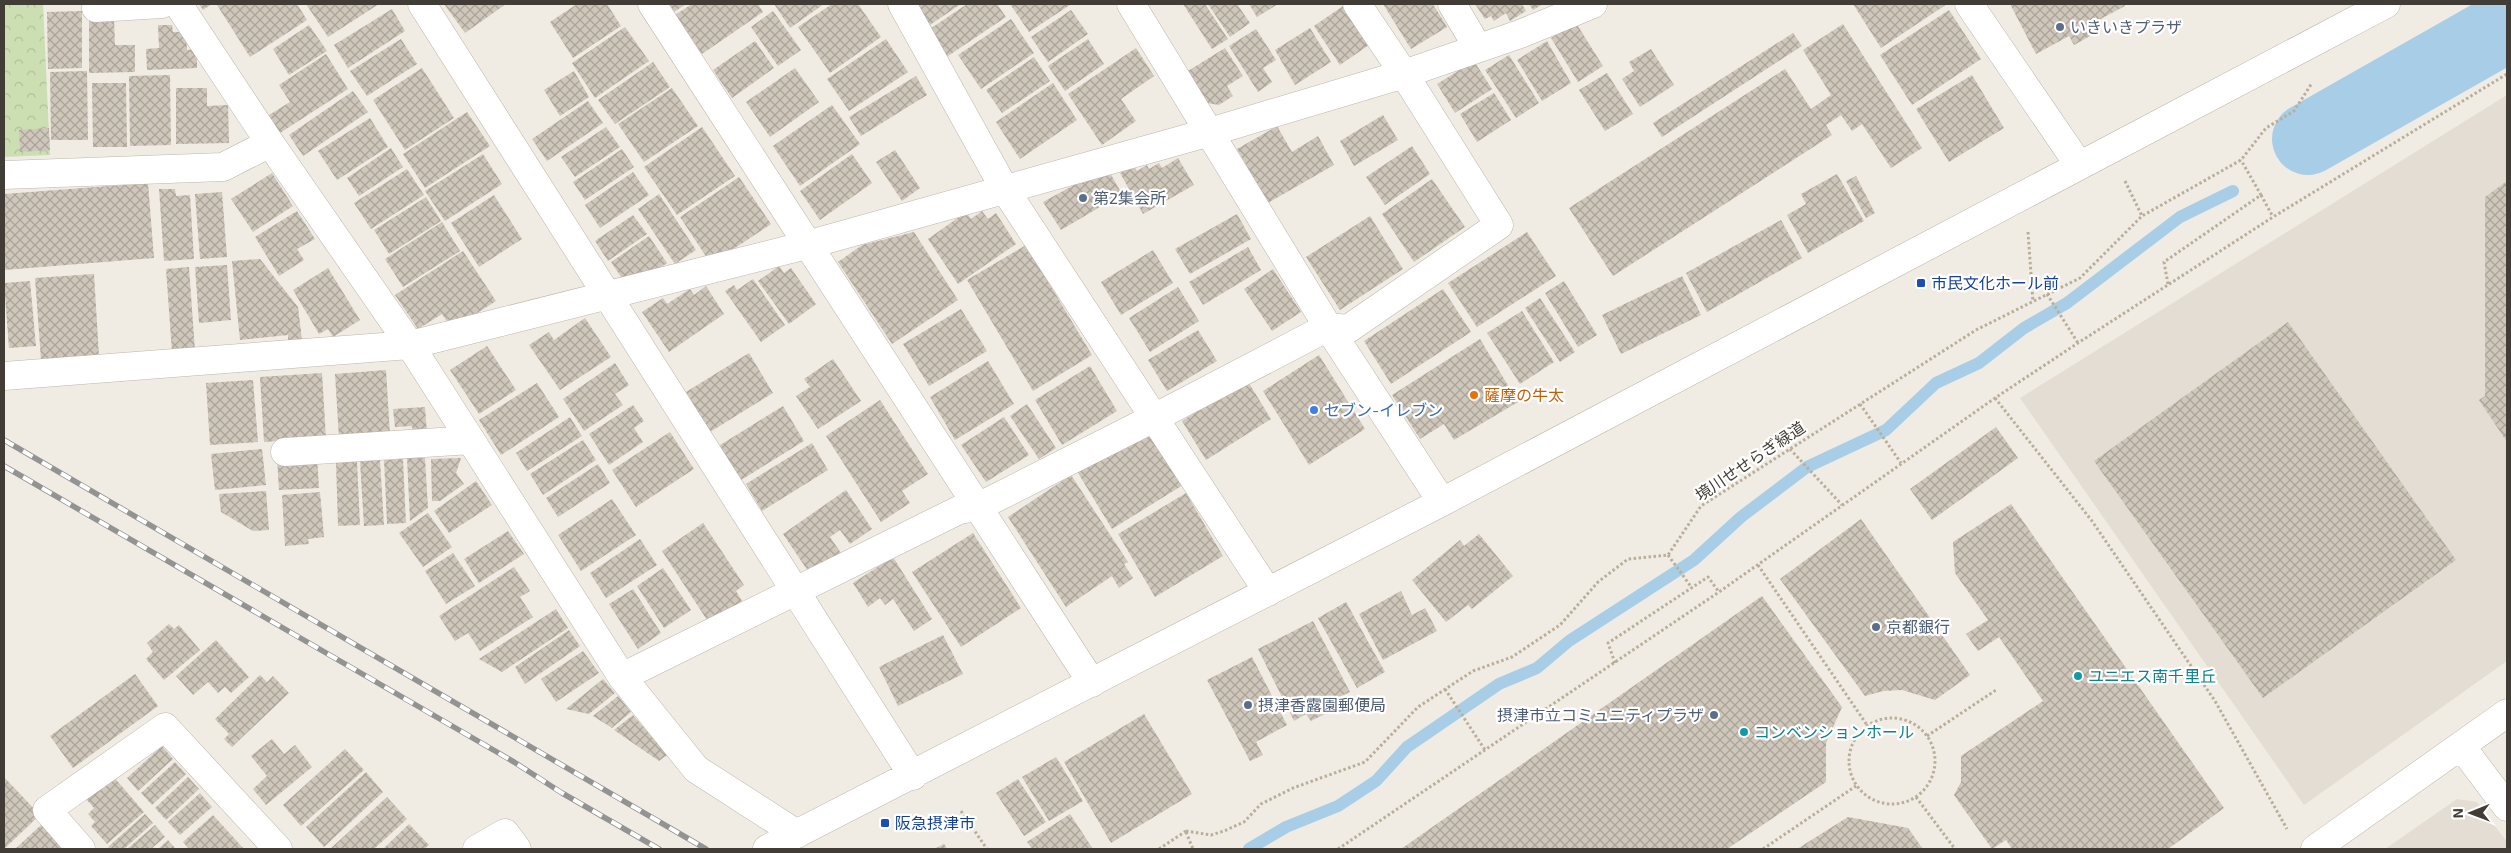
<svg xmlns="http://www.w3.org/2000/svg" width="2511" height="853" font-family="'Exo 2','Noto Sans JP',sans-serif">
<defs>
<pattern id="park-crowns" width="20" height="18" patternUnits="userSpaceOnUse" patternTransform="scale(1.25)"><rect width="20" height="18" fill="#ccdfb2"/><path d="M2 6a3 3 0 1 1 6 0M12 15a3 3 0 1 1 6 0" fill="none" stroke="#b0c09a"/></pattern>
<pattern id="building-cross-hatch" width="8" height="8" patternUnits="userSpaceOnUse" patternTransform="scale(1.25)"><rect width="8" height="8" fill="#d0c7bb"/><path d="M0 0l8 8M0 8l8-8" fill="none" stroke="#aaa399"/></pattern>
</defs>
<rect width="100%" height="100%" fill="#f0ece4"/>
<path fill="#e3ddd3" d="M2507 95V661L2304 805 2020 398Z
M2457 799 2477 802 2507 842V849H2385Z"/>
<path fill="url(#park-crowns)" d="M4 4H43L50 155 4 157Z"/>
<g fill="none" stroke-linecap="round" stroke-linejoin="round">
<path stroke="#a7cee6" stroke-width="12" d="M1249 849 1286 827 1338 806 1376 781 1407 747 1499 684 1537 668 1569 641 1694 560 1741 517 1807 467 1886 430 1936 383 1979 363 2024 328 2067 303 2180 217 2233 191"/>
<path stroke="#a7cee6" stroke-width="72" d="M2308 139 2507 26"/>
</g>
<path fill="url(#building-cross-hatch)" d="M199 4H212L203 10Z
M220 4H297L307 20 250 57 217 5Z
M306 4H379L328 37Z
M444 4H506L465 33Z
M577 4H607L621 26 573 58 550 22Z
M664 4H686L671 14Z
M692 4H758L763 12 702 54 675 15Z
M774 4H824L790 28Z
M832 4H858L881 37 830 73 798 27Z
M911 4H961L927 27Z
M967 4H997L1006 17 945 58 927 31Z
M1010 4H1069L1070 5 1029 32Z
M1183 4H1205L1228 39 1212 49Z
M1208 4H1237L1250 23 1230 37Z
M1249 4H1278L1257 17Z
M1383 4H1433L1447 27 1411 49Z
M1475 4H1522L1526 11 1510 21 1506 13 1494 21 1491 16 1485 19Z
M1529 4H1543L1533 10Z
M1853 4H1947L1881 48Z
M2010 4H2124L2125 6 2095 22 2099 31 2074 45 2069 36 2036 54Z
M1343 6 1369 45 1340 65 1314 26Z
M392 9 405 31 348 68 334 45Z
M1071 10 1088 34 1048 62 1031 37Z
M1949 10 1981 59 1912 105 1880 55Z
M82 11V68L48 69 47 12Z
M773 11 801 50 778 66 751 27Z
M114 17 115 45H135V72L89 73V18Z
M1011 19 1034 53 981 89 958 55Z
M1576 23 1603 66 1578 82 1551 38Z
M1843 24 1922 148 1891 168 1862 124 1852 131 1841 115 1826 125 1832 135 1613 276 1569 208 1785 69 1811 109 1831 95 1803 50Z
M158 25H172L173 32H186L187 50 197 49V68L147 70 146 49 159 48Z
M309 25 327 51 289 75 273 49Z
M625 27 649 61 595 98 572 63Z
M1310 28 1331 62 1295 85 1275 50Z
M1256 29 1276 60 1263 68 1272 82 1258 92 1229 46Z
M1793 33 1802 46 1662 137 1653 123Z
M401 39 417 64 367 96 350 71Z
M886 39 908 72 849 111 827 79Z
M1088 39 1104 64 1065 91 1048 66Z
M755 41 774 68 732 98 713 70Z
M1547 41 1571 83 1542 101 1517 60Z
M1136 48 1154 76 1121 99 1136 121 1102 145 1068 94Z
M1225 48 1243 76 1227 86 1233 96 1219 105 1207 103 1188 71Z
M1651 49 1674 85 1640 107 1622 79 1634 71 1629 62Z
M326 54 348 89 280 133 269 115 290 102 279 85Z
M1509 55 1539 103 1516 118 1485 70Z
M1034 57 1050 81 1002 113 986 90Z
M1474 61 1492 89 1455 113 1437 84Z
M653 62 670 87 615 124 598 100Z
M422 68 454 118 405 150 373 100Z
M795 68 819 102 770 137 746 102Z
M87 71 88 140H51L50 72Z
M574 71 589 97 560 116 544 90Z
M1607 73 1633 114 1605 131 1579 90Z
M170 75 171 145 130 146 129 76Z
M1972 75 2004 128 1949 162 1916 109Z
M916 76 927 95 861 136 849 117Z
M92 83H126L127 147H93Z
M1053 83 1077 120 1020 159 996 122Z
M176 88H207V106L228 105 229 143 176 144Z
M672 88 698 126 644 162 618 124Z
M353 91 368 112 303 156 289 135Z
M1494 93 1511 120 1477 142 1460 114Z
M588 101 603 123 547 161 532 139Z
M832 105 860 144 800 186 773 146Z
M467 112 490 146 425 188 403 154Z
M1383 115 1398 140 1354 166 1340 141Z
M370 118 388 147 337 180 318 151Z
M1277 126 1292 152 1318 136 1334 165 1268 203 1237 149Z
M606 127 620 147 575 177 561 157Z
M702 127 735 176 677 215 644 167Z
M49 128 50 150 20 152 19 130Z
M1412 146 1430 174 1385 205 1366 177Z
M391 148 403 167 359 196 347 178Z
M622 149 634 167 585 200 573 182Z
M895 150 920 188 902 201 876 162Z
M483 154 502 184 445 221 425 191Z
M852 154 872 183 820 220 800 191Z
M1178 158 1194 185 1143 214 1120 173 1134 165 1137 171 1147 165 1149 169 1159 163 1162 168Z
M407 169 424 195 371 229 354 203Z
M1109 171 1122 194 1061 230 1043 202 1094 174 1097 179Z
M633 172 649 195 600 228 585 205Z
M272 173 293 206 253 232 231 199Z
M1837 174 1864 221 1808 253 1787 215 1806 204 1801 194Z
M1856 176 1875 213 1866 218 1846 181Z
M739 177 771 224 711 264 680 217Z
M1432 179 1465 227 1414 262 1382 214Z
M2507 181V442L2479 400 2485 396V197Z
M148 183 154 258 4 270V194Z
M159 189H175L176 196 190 195 194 259 164 261Z
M222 192 227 257 200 259 195 194Z
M659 194 696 250 675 264 638 209Z
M494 195 522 239 479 267 451 223Z
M426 197 441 221 389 254 374 230Z
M297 211 315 239 297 249 304 260 279 276 255 237Z
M982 211 988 219 996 213 1016 244 958 284 928 239 966 212 971 219Z
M1237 214 1251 239 1190 274 1175 249Z
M633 215 647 234 608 261 595 241Z
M1370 216 1403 269 1340 310 1306 257Z
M1781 220 1802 258 1707 312 1686 273Z
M442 222 460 251 403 287 385 259Z
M914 232 958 300 892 344 838 262 862 245Z
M1527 232 1556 276 1477 327 1448 283Z
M649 236 667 263 629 289 611 262Z
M1026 245 1092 355 1033 391 967 280Z
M1248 247 1261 270 1203 305 1189 282Z
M1153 250 1173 283 1121 315 1101 282Z
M463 251 496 301 452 329 442 314 418 329 395 295Z
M260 259 298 307 302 340 288 341V335L240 340 232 261Z
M227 265 231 320 199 323 195 267Z
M779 266 784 273 791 268 816 304 789 324 758 281Z
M189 267 195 351 172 352 166 269Z
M328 268 360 320 333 337 328 329 319 334 293 290Z
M1273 269 1301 312 1272 331 1244 289Z
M94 274 99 356 41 360 35 278Z
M1682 276 1701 315 1621 354 1602 315Z
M753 279 785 325 761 342 725 291 734 285 737 290Z
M30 281 36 346 9 348 4 283Z
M1564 281 1597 335 1578 347 1545 293Z
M706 286 724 314 669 352 642 312 663 298 667 304 690 289 694 295Z
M1178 287 1199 321 1150 352 1129 318Z
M1443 289 1471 332 1391 384 1364 341Z
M1540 298 1575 352 1560 362 1525 308Z
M961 309 987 351 929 386 903 344Z
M1522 311 1554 362 1520 384 1487 333Z
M585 318 611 357 560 390 529 345 549 332 554 340Z
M2288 322 2456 560 2263 698 2094 461Z
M1198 330 1217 361 1167 391 1148 360Z
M1480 339 1518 402 1454 440 1444 424 1420 439 1392 395Z
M487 346 516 390 479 414 450 370Z
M749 353 773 393 710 432 686 392Z
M1319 355 1365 429 1309 465 1263 391Z
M833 359 861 401 818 429 796 396 810 387 804 379Z
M988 361 1014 404 955 440 930 397Z
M615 363 629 385 615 394 623 405 584 431 563 399Z
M1090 366 1117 411 1062 445 1035 400Z
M386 370 390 435 339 438 335 374Z
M322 373 326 438 264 442 260 377Z
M253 380 258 442 210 445 206 383Z
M1247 380 1271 419 1206 460 1182 421Z
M537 383 559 417 501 455 479 420Z
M880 400 928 474 902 491 910 503 881 522 826 436Z
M1027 404 1056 448 1039 459 1010 416Z
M633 405 644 421 634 428 643 442 609 465 589 434Z
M783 406 804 441 738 482 717 447Z
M425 407 427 433 413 435 412 426 395 427 393 409Z
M570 417 582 436 527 471 516 453Z
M1004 417 1029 455 986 482 961 445Z
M1147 424 1183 485 1112 529 1075 468Z
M1996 427 2018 458 1932 520 1910 489Z
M670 432 694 469 636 507 612 470Z
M583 440 596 460 543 495 530 474Z
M812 443 828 470 762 511 746 484Z
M262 449 266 485 215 490 211 454Z
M317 456 319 488 279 490 277 458Z
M407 458H425L428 508 410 521Z
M461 458 456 473 464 484 440 501H432L431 459Z
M403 459 406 523 387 524 384 460Z
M380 460 384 525 364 526 360 461Z
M357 461 360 525 338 526 336 462Z
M598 464 610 483 558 517 546 498Z
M1071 475 1128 562 1124 564 1133 578 1119 588 1112 576 1066 607 1008 517Z
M476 481 492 505 449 533 434 511Z
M846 490 872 529 850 544 840 530 830 537 841 553 808 571 783 534Z
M266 491 269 530 253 531 221 512 219 494Z
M320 492 324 537 308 539 309 544 285 546 282 495Z
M1186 493 1223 556 1155 597 1118 534Z
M612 499 636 535 581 571 558 535Z
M2011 504 2224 808 2168 849H2012L2006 840 1992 849 1954 795 1961 782V756L2043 701 1999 637 1978 651 1966 634 1988 620 1955 573 1953 542Z
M428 513 452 547 423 567 399 533Z
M1861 519 1970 675 1935 700 1902 690 1883 691 1865 696 1780 579Z
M703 523 744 585 736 591 742 601 709 623 662 551Z
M508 531 524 554 479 583 464 559Z
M973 533 1021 608 961 647 912 572Z
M1479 534 1513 576 1472 609 1468 605 1446 622 1412 580 1460 540 1464 546Z
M640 539 657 565 606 598 590 573Z
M453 553 475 586 446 604 425 571Z
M893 557 932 619 914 631 893 599 885 605 880 598 868 607 853 583Z
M514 567 530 591 520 597 533 617 480 651 468 633 455 641 439 616Z
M663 568 691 610 664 628 637 586Z
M633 589 661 633 638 649 609 604Z
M1401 591 1412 615 1425 608 1437 631 1383 660 1359 614Z
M1762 596 1842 707 1826 743V782L1727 849H1401Z
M1346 602 1385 672 1357 688 1318 618Z
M556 609 568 628 502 672 479 659Z
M1313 621 1350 692 1337 698 1341 706 1311 721 1306 714 1294 721 1258 649Z
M169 624 174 629 179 625 200 650 164 680 146 659 153 652 147 643Z
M569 630 580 646 525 684 515 667Z
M943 635 963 674 898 706 879 667Z
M216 640 249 677 231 693 225 687 218 693 208 682 193 695 176 676Z
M583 651 599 673 556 702 541 679Z
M1252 657 1287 725 1256 742 1263 755 1250 761 1207 680Z
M135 674 158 706 73 768 50 736Z
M260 675 267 682 273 676 289 693 232 747 224 739 229 734 215 719Z
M603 679 615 693 589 714 566 709Z
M618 696 631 712 612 728 593 716Z
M1144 714 1192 794 1111 843 1064 762Z
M633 715 667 755 659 761 614 730Z
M272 739 284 754 295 745 312 767 266 805 253 789 267 776 251 756Z
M162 746 173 759 138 791 127 778Z
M345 749 364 770 301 826 283 805Z
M1056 757 1083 801 1049 821 1022 777Z
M175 762 186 774 152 805 141 793Z
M366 772 383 792 324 847 306 827Z
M113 776 144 812 107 844 91 826 95 822 88 814 94 808 86 799Z
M4 777 40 815 4 849Z
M188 777 199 789 166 820 155 808Z
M1018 779 1046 822 1024 836 996 793Z
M200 793 212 807 180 835 168 822Z
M387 797 407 819 374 849H330Z
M145 814 153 823 124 849H111L108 847Z
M1070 814 1093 849H1032L1027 842Z
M213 815 244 849H189L183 842Z
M1848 817 1908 828 1923 849H1797Z
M42 824 66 849H15Z
M409 824 429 845 424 849H383Z
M155 825 165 837 151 849H127Z
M168 840 176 849H158Z
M944 844 947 849H934Z"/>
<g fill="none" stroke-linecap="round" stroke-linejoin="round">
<defs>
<path id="minor" d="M178 4 270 143 410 345 622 677 696 769 797 834
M422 4 913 776
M652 4 1092 683
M902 4 1004 188 1268 592
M1131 4 1328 327 1442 502
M1452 4 1478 48
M1969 4 2079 165
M96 8 162 4
M4 175 223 167 270 143
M4 376 410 345 807 245 1210 132 1404 74 1520 34 1593 4
M285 452 471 440
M622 677 959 510 978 507 1154 418 1328 327 1348 329 1499 225 1404 74 1357 4
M2461 746 2507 807
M81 849 47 810 165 727 278 849
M477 849 505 833 517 849
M767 849 1442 502 2386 4
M2315 849 2507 713"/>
</defs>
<use href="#minor" stroke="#bdb6ab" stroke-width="29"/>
<path stroke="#baae9b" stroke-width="3" stroke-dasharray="2.5 2.5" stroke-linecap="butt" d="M2125 181 2142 216
M2261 195 2273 217
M2028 232 2033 302
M2168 284 2164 262 2261 195 2241 160
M2047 294 2078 343
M1995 398 2092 521 2215 701 2287 829
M1860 404 1901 463
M1790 449 1842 505
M1668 555 1692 588
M1758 565 1867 725
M1615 663 1608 643 1708 577 1719 592
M1445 689 1485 750
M1849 761a43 43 0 1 1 86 0a43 43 0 1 1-86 0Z
M1927 736 1996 690
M1916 797 1955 849
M961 811 987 849
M1186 831 1211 835 1224 831 1244 822 1261 804 1293 788 1365 762 1418 707 1473 671 1512 657 1560 625 1598 582 1628 559 1668 555 1701 506 1976 330 2080 278 2142 216 2241 160 2266 128 2294 111 2312 83
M1186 832 1193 849
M1159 849 1186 831
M1338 849 1719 592 1995 398 2078 343 2273 217 2507 74
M1763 849 1856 786"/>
<use href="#minor" stroke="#fff" stroke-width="28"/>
<defs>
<path id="rail" d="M4 440 706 849
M4 466 514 762 562 793 659 849"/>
</defs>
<use href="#rail" stroke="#939393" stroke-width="5.5"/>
<use href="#rail" stroke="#fff" stroke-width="4" stroke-dasharray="11" stroke-linecap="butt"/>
</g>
<g fill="#5c6f8a" stroke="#fff" stroke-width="2">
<circle cx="2060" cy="27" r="5"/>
<circle cx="1083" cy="198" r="5"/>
<circle cx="1876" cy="627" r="5"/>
<circle cx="1248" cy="705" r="5"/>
<circle cx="1714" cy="715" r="5"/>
</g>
<g fill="#1a4fb4" stroke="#fff" stroke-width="2">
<rect x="1916" y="278" width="10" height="10" rx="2.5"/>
<rect x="880" y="818" width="10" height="10" rx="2.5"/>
</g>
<circle fill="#e8710a" stroke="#fff" stroke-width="2" cx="1474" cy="395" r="5"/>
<circle fill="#3f7fe0" stroke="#fff" stroke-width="2" cx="1314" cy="410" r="5"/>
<g fill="#0f9aa8" stroke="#fff" stroke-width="2">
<circle cx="2078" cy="676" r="5"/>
<circle cx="1744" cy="732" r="5"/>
</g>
<g text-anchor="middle" stroke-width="4.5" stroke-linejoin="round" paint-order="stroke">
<g font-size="16" fill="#4e5e75" stroke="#fff" text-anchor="start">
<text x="2070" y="33">いきいきプラザ</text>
<text x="1093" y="204">第2集会所</text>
<text x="1886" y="633">京都銀行</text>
<text x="1258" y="711">摂津香露園郵便局</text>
<text x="1704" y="721" text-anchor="end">摂津市立コミュニティプラザ</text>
</g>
<g font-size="16" fill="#164399" stroke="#fff" text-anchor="start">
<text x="1931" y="289">市民文化ホール前</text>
<text x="895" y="829">阪急摂津市</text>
</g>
<g font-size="16" fill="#c56008" stroke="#fff" text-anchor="start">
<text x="1484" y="401">薩摩の牛太</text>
</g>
<g font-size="16" fill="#366cbe" stroke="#fff" text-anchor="start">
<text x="1324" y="416">セブン-イレブン</text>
</g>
<g font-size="16" fill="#413c35" stroke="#fff">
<text transform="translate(1750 461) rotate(-34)" y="6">境川せせらぎ緑道</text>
</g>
<g font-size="16" fill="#0d838f" stroke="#fff" text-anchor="start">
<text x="2088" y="682">ユニエス南千里丘</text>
<text x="1754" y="738">コンベンションホール</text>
</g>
</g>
<rect width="2511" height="853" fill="none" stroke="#413c35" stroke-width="10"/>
<g transform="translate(2471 813) rotate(269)" stroke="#ffffff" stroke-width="4" paint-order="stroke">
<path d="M0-4L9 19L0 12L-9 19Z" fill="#413c35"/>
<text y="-8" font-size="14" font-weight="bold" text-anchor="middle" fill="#413c35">N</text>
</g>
</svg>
